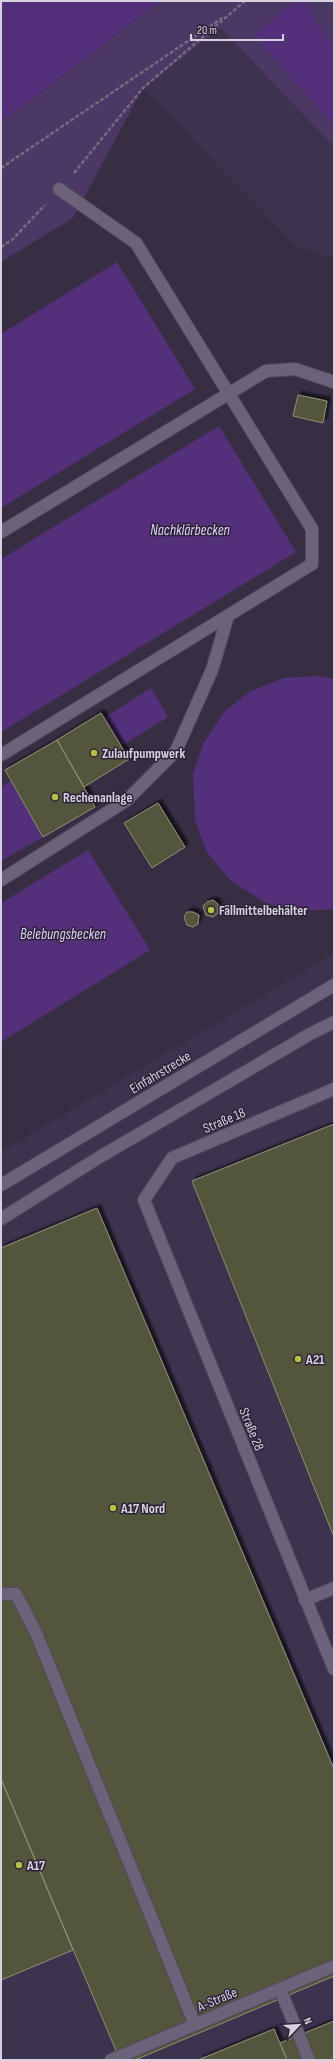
<svg xmlns="http://www.w3.org/2000/svg" width="335" height="2061" font-family="'Sofia Sans Condensed',sans-serif">
<defs>
<filter id="shadow"><feDropShadow dx="3.5" dy="-3.5" stdDeviation="1" flood-color="#0009"/></filter>
</defs>
<rect width="100%" height="100%" fill="#372e43"/>
<path fill="#3e334f" d="M221 28 330 143 334 142V258L297 247 143 88Z
M334 953V2060H1V1152Z"/>
<path fill="#4b3864" d="M159 1H334V142L330 143 221 28 143 88 73 218 1 262V121L33 99Z"/>
<path fill="#54307b" d="M1 1H159L33 99 1 121Z
M295 1H304L334 48V126L254 35Z
M117 262 195 389 1 508V334Z
M219 426 296 552 1 732V559Z
M319 676 334 679V909L300 911 267 904 230 880 206 851 195 820 193 774 203 744 224 712 249 692 284 678Z
M151 688 168 717 121 746 104 718Z
M11 781 43 837 1 861V787Z
M88 850 150 950 1 1042V903Z"/>
<path fill="#52553c" stroke="#8e9176" filter="url(#shadow)" d="M298 395 327 401 323 423 293 416Z
M101 713 129 759 84 787 57 740Z
M57 740 95 807 43 837 5 770Z
M158 803 185 847 152 868 124 823Z
M213 900 218 904V913L213 917 206 915 203 906 207 902Z
M187 912H193L199 915 198 924 193 927 187 925 184 917Z
M334 1124V1537L192 1181Z
M97 1208 334 1769V1976L135 2060H120L1 1779V1248Z
M1 1779 73 1950 1 1980Z
M334 2021V2060H287L280 2043Z
M274 2029 287 2060H198Z"/>
<g fill="none" stroke-linecap="round" stroke-linejoin="round">
<defs>
<path id="lane" d="M1 532 266 371 295 369 334 382
M1 755 312 564V529L136 243 59 189
M1 880 127 800 176 751 212 670 228 616
M1 1594H16L36 1633 195 2025"/>
<path id="street" d="M334 1089 172 1158 144 1200 334 1669
M1 1185 334 985
M1 1219 98 1158 310 1034 334 1022
M305 1600 334 1588
M280 1989 309 2060
M111 2060 334 1966"/>
</defs>
<use href="#lane" stroke="#524a5d" stroke-width="14"/>
<use href="#street" stroke="#524a5d" stroke-width="14"/>
<path stroke="#746c7e" stroke-width="2.5" stroke-dasharray="4 2" stroke-linecap="butt" d="M1 168 222 18
M74 173 143 88 245 1
M1 247 12 240 45 205"/>
<use href="#lane" stroke="#6c637b" stroke-width="12"/>
<use href="#street" stroke="#6c637b" stroke-width="12"/>
</g>
<g fill="#b8c146" stroke="#2d2439" stroke-width="1.5">
<circle cx="94" cy="753" r="4"/>
<circle cx="55" cy="797" r="4"/>
<circle cx="211" cy="910" r="4"/>
<circle cx="298" cy="1359" r="4"/>
<circle cx="113" cy="1508" r="4"/>
<circle cx="19" cy="1865" r="4"/>
</g>
<g text-anchor="middle" stroke-width="3" stroke-linejoin="round" paint-order="stroke">
<g font-size="14" font-weight="bold" fill="#d7d1df" stroke="#2d2439" text-anchor="start">
<text x="102" y="758">Zulaufpumpwerk</text>
<text x="63" y="802">Rechenanlage</text>
<text x="219" y="915">Fällmittelbehälter</text>
<text x="306" y="1364">A21</text>
<text x="121" y="1513">A17 Nord</text>
<text x="27" y="1870">A17</text>
</g>
<g font-size="14" fill="#d7d1df" stroke="#2d2439">
<text transform="translate(160 1072) rotate(-31)" y="5">Einfahrstrecke</text>
<text transform="translate(224 1120) rotate(-23)" y="5">Straße 18</text>
<text transform="translate(252 1429) rotate(68)" y="5">Straße 28</text>
<text transform="translate(217 1999) rotate(-23)" y="5">A-Straße</text>
</g>
<g font-size="15" font-style="italic" fill="#dfcef9" stroke="#2d2439">
<text x="190" y="535">Nachklärbecken</text>
<text x="63" y="939">Belebungsbecken</text>
</g>
</g>
<rect width="335" height="2061" fill="none" stroke="#d7d1df" stroke-width="4"/>
<g transform="translate(299 2025) rotate(65)" stroke="#2d2439" stroke-width="3" paint-order="stroke">
<path d="M0-3L7 15L0 10L-7 15Z" fill="#d7d1df"/>
<text y="-6" font-size="11" font-weight="bold" text-anchor="middle" fill="#d7d1df">N</text>
</g>
<path d="M191 34v6h92v-6" fill="none" stroke="#d7d1df" stroke-width="2"/>
<text x="197" y="34" font-size="12" fill="#d7d1df" stroke="#2d2439" stroke-width="3" paint-order="stroke">20 m</text>
</svg>
